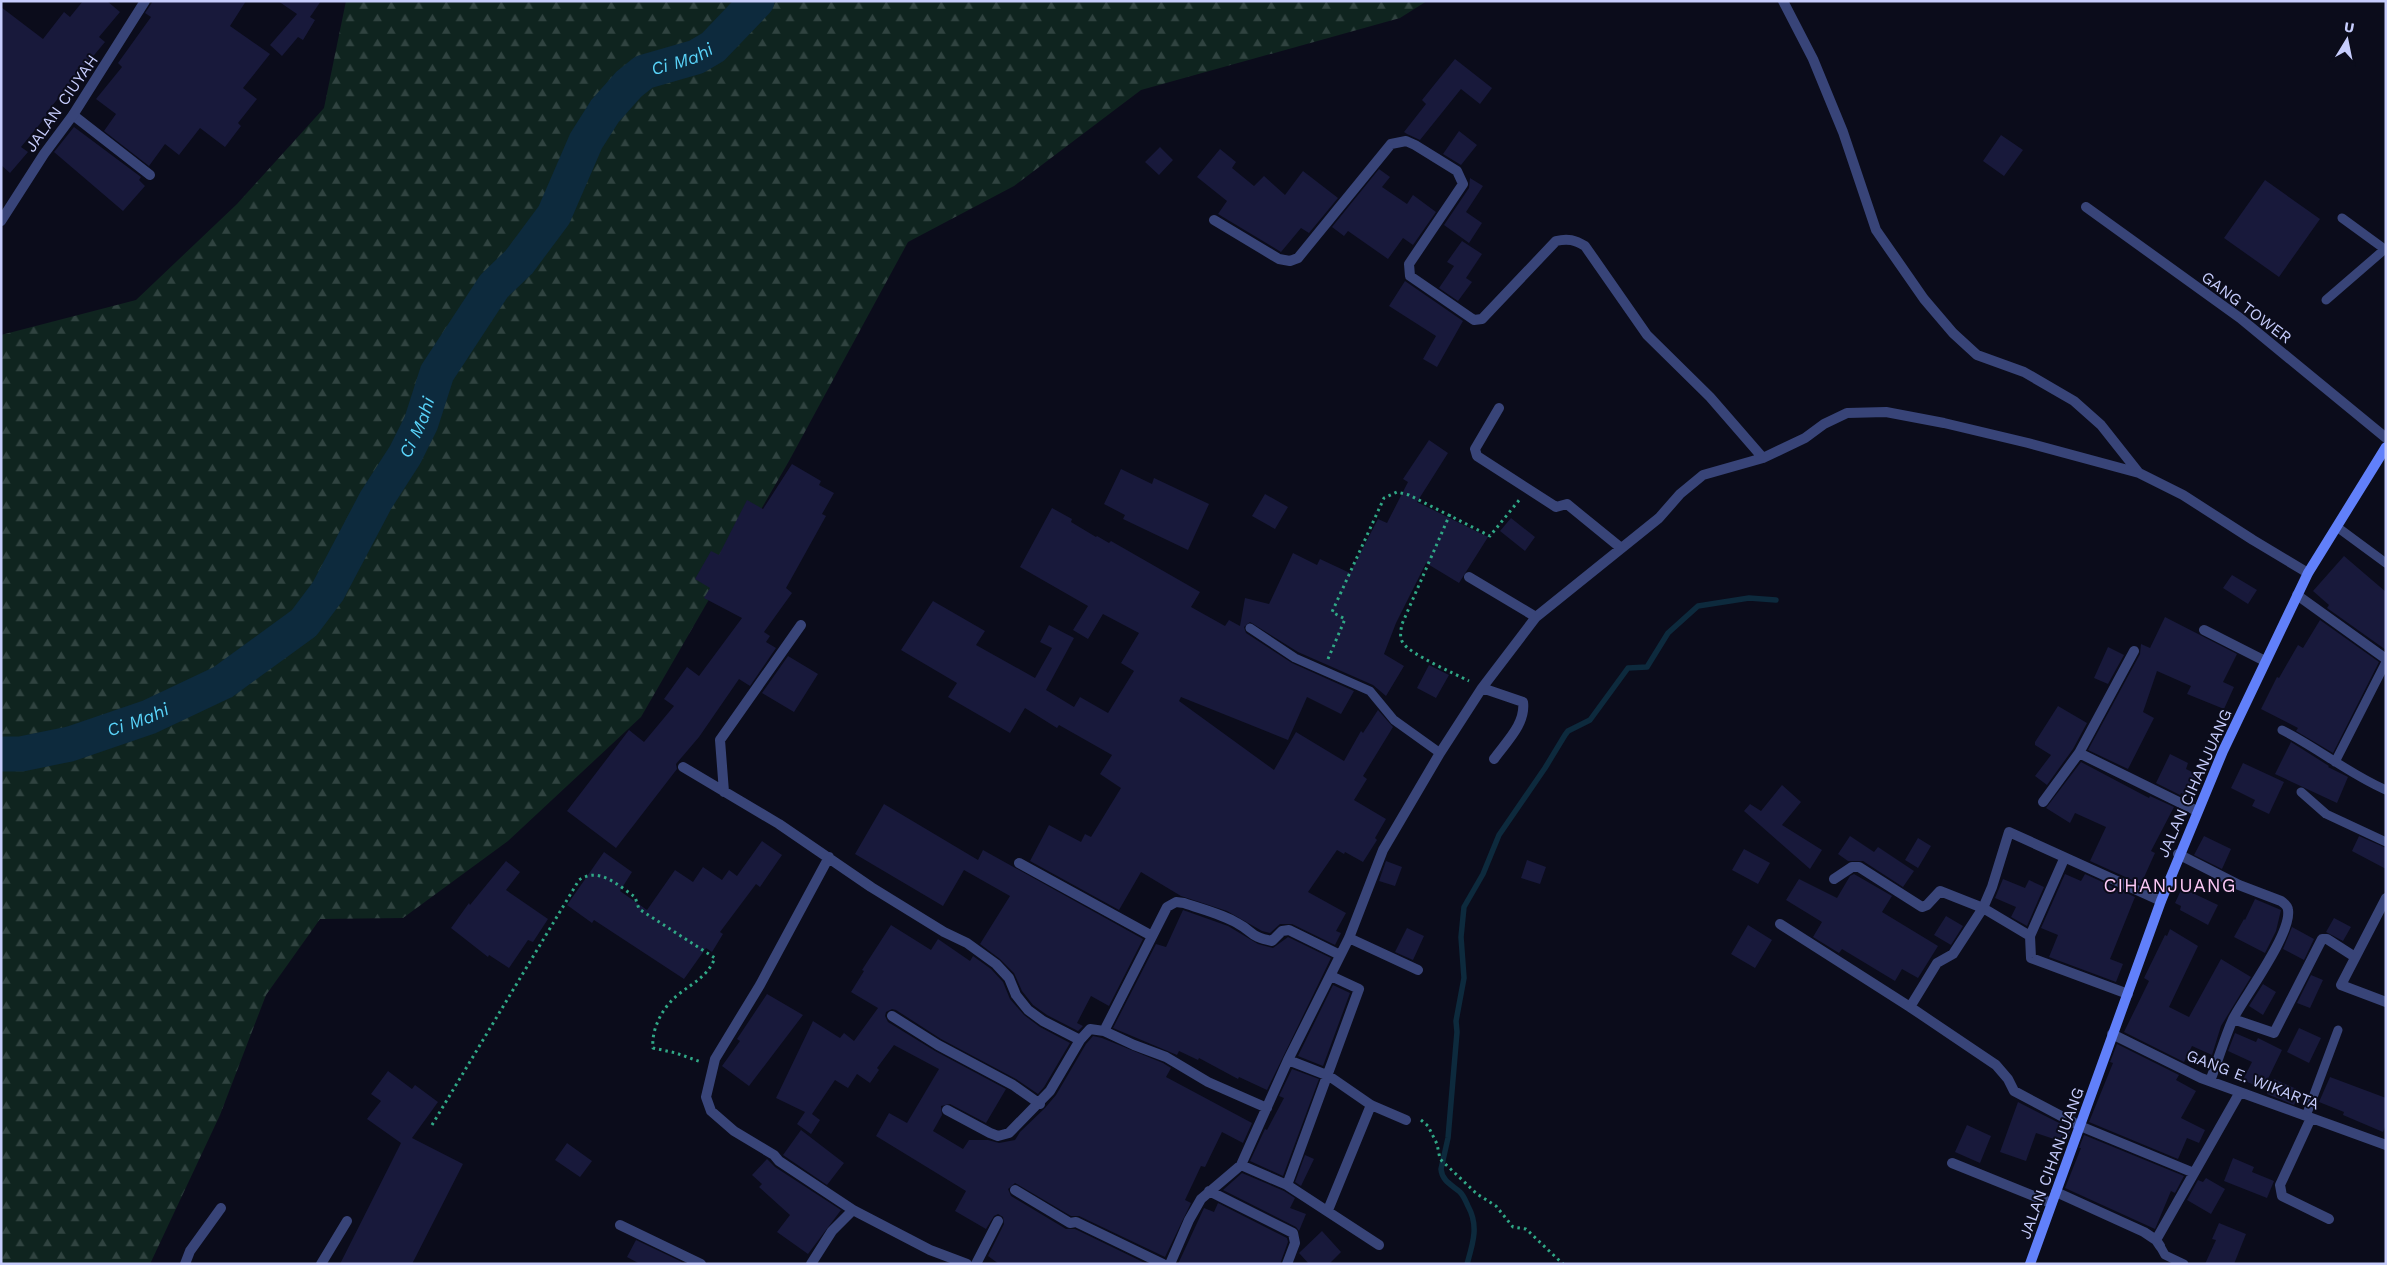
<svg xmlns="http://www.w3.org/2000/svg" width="2387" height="1265" font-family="'Work Sans',sans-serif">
<defs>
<pattern id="forest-firs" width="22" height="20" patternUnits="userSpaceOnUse" patternTransform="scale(1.25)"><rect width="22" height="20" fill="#0f241f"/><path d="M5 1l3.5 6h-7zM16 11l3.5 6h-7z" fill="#304340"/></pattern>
</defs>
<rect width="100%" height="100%" fill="#0b0c1b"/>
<path fill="url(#forest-firs)" d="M346 1H1427L1400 18 1141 90 1014 186 908 242 789 461 641 717 508 841 403 918 320 919 266 995 220 1115 150 1264H1V335L136 300 237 204 324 108Z"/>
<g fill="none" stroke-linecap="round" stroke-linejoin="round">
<path stroke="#0d2a3d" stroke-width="5.5" d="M1467 1264C1473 1243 1479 1226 1468 1206 1466 1202 1464 1196 1460 1192 1452 1185 1442 1181 1441 1169L1448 1138 1457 1032 1456 1021 1464 978 1461 937 1464 907 1483 874 1499 835 1545 768 1565 735 1568 731 1590 720 1628 668 1647 667 1668 633 1698 606 1749 598 1776 600"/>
<path stroke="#0d2a3d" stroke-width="35" id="s1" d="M1 754H21L70 744 149 717 223 682 304 623 328 591 376 500 405 455 421 423 437 373 494 286 519 262 554 215 586 141 605 111 629 84 644 72 696 57 713 47 757 1"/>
</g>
<path fill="#18193b" d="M83 1H107L120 12 99 37 105 42 46 113 48 114 21 147 28 152 10 173 1 165V7L43 39 64 12 70 17Z
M153 1H246L230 26 270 54 243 88 257 99 238 123 241 126 225 147 200 128 179 155 165 144 149 166 104 131 116 114 96 99 122 67 118 63 151 17 145 13Z
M278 1H321L310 17 315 20 303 40 298 37 282 56 270 45 297 14Z
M1455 59 1492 88 1480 104 1461 89 1420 140 1407 134 1404 132 1426 104 1422 100Z
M74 127 141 177 139 180 145 186 123 211 54 152Z
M1459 131 1477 145 1461 165 1443 154Z
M2001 135 2023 150 2004 176 1983 161Z
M1160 147 1173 160 1159 175 1145 162Z
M1220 149 1236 162 1232 168 1254 186 1264 176 1285 195 1303 171 1338 198 1309 233 1301 228 1281 252 1218 214 1227 201 1197 177Z
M1379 169 1390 177 1382 187 1407 204 1413 195 1436 212 1413 245 1403 238 1388 259 1348 231 1344 236 1332 227Z
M1470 178 1483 186 1466 212 1482 223 1469 243 1444 225 1469 188Z
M2265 180 2320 219 2279 277 2224 238Z
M1462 241 1482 254 1466 278 1472 282 1458 301 1439 288 1454 266 1447 262Z
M1405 281 1463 321 1437 367 1423 359 1436 336 1389 306Z
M1429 440 1448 453 1417 502 1488 537 1459 583 1426 563 1396 623 1384 654 1404 666 1386 696 1373 685 1298 652 1250 622 1244 627 1246 633 1292 663 1354 691 1341 714 1307 697 1288 740 1181 697 1179 701 1274 770 1296 732 1344 761 1361 731 1363 733 1378 710 1393 727 1363 776 1367 779 1354 800 1386 819 1375 838 1377 840 1363 862 1345 852 1344 854 1337 850 1308 892 1346 913 1336 931 1341 933 1335 945 1292 924H1280L1270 933 1262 931 1227 911 1181 896 1141 872 1119 910 1030 861 1049 825 1081 842 1085 834 1091 837 1121 788 1100 774 1112 755 1059 725 1057 728 1025 708 1010 733 948 697 957 683 901 650 933 601 985 631 976 645 1035 678 1052 648 1040 642 1049 625 1074 638 1046 690 1074 707 1080 697 1108 713 1134 671 1121 663 1139 633 1103 614 1088 639 1073 630 1088 606 1020 567 1052 508 1072 519 1071 522 1096 537 1097 536 1109 543 1111 541 1200 592 1191 607 1225 626 1229 620 1240 626 1245 598 1269 604 1293 553 1317 565 1320 559 1350 573 1378 519 1387 523 1408 482 1403 479Z
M792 464 821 481 819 485 834 493 822 514 826 516 786 588 792 593 764 632 770 636 766 642 776 648 750 686 739 679 699 737 676 764 677 769 616 848 567 811 629 730 644 742 674 706 664 699 687 667 699 676 742 618 704 598 710 588 695 579 711 551 719 555 747 500 763 509Z
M1121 469 1152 484 1154 478 1209 504 1188 550 1123 519 1125 515 1104 504Z
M1265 494 1288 507 1275 529 1252 516Z
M1511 518 1535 537 1525 551 1500 531Z
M2344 556 2386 592V650L2327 608 2329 605 2313 591Z
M2232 575 2257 590 2248 604 2223 588Z
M2165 617 2237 654 2223 682 2234 687 2224 709 2187 694 2191 686 2157 671 2143 712 2154 718 2128 769 2088 750 2140 654 2141 644 2150 648Z
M2320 620 2379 662 2333 753 2296 731 2298 728 2261 709 2277 677 2279 678 2298 645 2303 648Z
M2108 647 2124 655 2108 684 2094 678Z
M788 656 818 674 794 712 762 693Z
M1429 665 1449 675 1436 698 1417 688Z
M2058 706 2087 723 2073 749 2047 785 2035 776 2051 755 2035 745V742Z
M2291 742 2329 766 2328 767 2348 777 2337 803 2275 774Z
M2170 754 2188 763 2186 769 2202 777 2192 798 2181 793 2180 795 2156 783Z
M2081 762 2149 798 2150 796 2174 807 2151 851 2155 853 2141 884 2090 861 2106 827 2075 813 2070 823 2046 808Z
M2243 763 2284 782 2269 814 2252 806 2255 800 2231 788Z
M1782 785 1801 802 1782 825 1822 850 1810 869 1744 811 1750 804 1761 811Z
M884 804 978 860 983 850 1143 939 1109 1006 1091 996 1077 1023 1083 1026 1078 1031 1047 1015 1033 1005 1022 991 1014 973 1000 959 980 944 1010 896 964 870 943 906 855 854Z
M1850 836 1874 852 1878 847 1914 871 1903 887 1863 861H1848L1838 854Z
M2204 836 2231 849 2222 869 2194 855Z
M2359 836 2386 848V869L2352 851Z
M1918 838 1931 846 1918 868 1905 860Z
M762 841 782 855 760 887 756 884 720 932 723 934 712 952 706 948 684 979 594 920 592 923 567 905 604 852 632 872 620 891 647 910 675 870 693 882 703 867 722 880 729 870 737 876Z
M1744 849 1770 863 1758 884 1732 870Z
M1527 860 1546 867 1540 884 1521 878Z
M506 861 520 872 506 890 548 919 533 942 528 940 509 968 489 955 488 957 451 928 469 903 470 905Z
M1386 861 1402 867 1395 886 1379 881Z
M1854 874 1892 896 1882 912 1938 946 1918 978 1902 969 1895 981 1842 949 1839 953 1813 937 1822 922 1786 900 1799 879 1837 898 1850 876Z
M2065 874 2081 881 2085 874 2135 897 2110 959 2123 964 2116 982 2049 957 2058 935 2041 928Z
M2003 879 2025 888 2029 880 2044 887 2027 926 2011 917 2016 907 1995 898Z
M2182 888 2218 905 2208 925 2180 910 2181 906 2175 903Z
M2255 899 2281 910 2276 931 2265 953 2234 937 2244 919 2245 920Z
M1183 910 1228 926 1258 944 1273 948 1288 937 1331 958 1267 1090 1239 1077 1238 1079 1199 1058 1198 1060 1179 1051 1177 1055 1113 1028 1156 944 1166 947Z
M1946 916 1963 926 1951 945 1934 935Z
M2334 918 2351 927 2343 941 2326 932Z
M891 925 931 950 938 939 970 961 973 956 991 969 1003 982 1010 999 1024 1015 1040 1027 1070 1043 1044 1087 1038 1094 1016 1079 941 1039 896 1010 892 1009 886 1012 885 1016 888 1022 935 1051 1006 1089 986 1123 950 1104 941 1106 942 1115 933 1131 963 1149 969 1140H988L999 1143 1015 1140 1020 1132 1045 1108 1056 1095 1086 1044 1093 1036 1102 1038 1163 1063 1171 1068 1166 1077 1252 1123 1243 1143 1222 1132 1205 1167 1201 1166 1185 1200 1191 1203 1165 1257 1079 1216H1071L1015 1183 1008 1189 1011 1196 1066 1229H1075L1147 1264H999L988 1256 1004 1224 1003 1217 998 1214 994 1216 986 1229 955 1211 966 1191 876 1136 889 1113 907 1123 939 1069 894 1045 877 1068 879 1070 870 1083 857 1074 848 1088 835 1080 812 1114 820 1120 811 1134 797 1124 805 1112 776 1098 813 1021 840 1038 844 1033 854 1041 878 1008 851 992 864 971 862 970Z
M1748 925 1772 940 1755 968 1731 954Z
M2292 927 2314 939 2304 960 2283 949Z
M1407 928 1424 936 1413 960 1395 952Z
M2170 929 2198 946 2169 1007 2189 1017 2221 959 2251 977 2221 1026 2212 1055 2192 1046 2184 1062 2124 1032 2149 981 2144 978 2165 935 2167 936Z
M2311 975 2323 980 2310 1008 2297 1003Z
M2263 984 2276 992 2263 1015 2249 1006Z
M1333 985 1350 993 1323 1066 1298 1056Z
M767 994 803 1015 749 1086 722 1066 740 1041 737 1039Z
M2299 1028 2321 1038 2309 1063 2287 1052Z
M2235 1033 2256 1042 2258 1038 2282 1050 2263 1089 2243 1080 2252 1062 2228 1051Z
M2117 1044 2179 1075 2176 1080 2196 1091 2181 1118 2205 1130 2199 1143 2187 1138 2178 1159 2089 1122 2113 1063 2110 1062Z
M1292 1069 1319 1079 1283 1176 1250 1161 1265 1129 1267 1130 1284 1098 1279 1096Z
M388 1071 412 1089 415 1085 438 1102 412 1138 463 1164 412 1264H340L401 1143 367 1119 381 1101 371 1094Z
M2330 1077 2386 1098V1124L2383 1132 2343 1115 2344 1112 2319 1102Z
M2274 1079 2301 1091 2294 1105 2267 1094Z
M2018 1102 2071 1129 2066 1143 2036 1133 2026 1161 2000 1152Z
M1967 1125 1991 1136 1980 1163 1955 1152Z
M801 1130 844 1163 827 1185 783 1155Z
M2084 1135 2184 1176 2175 1193 2171 1191 2155 1229 2065 1188 2081 1148H2079Z
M567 1143 592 1161 580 1177 555 1160Z
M1305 1155 1314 1159 1301 1186 1295 1182Z
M2233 1158 2254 1167 2252 1172 2274 1181 2267 1198 2224 1181Z
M767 1159 775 1167 841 1210 808 1254 777 1232 790 1215 759 1187 762 1184 752 1175Z
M1242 1173 1284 1191 1295 1198 1290 1208 1306 1214 1299 1231 1296 1227 1223 1190Z
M2206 1178 2225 1189 2211 1214 2187 1200 2198 1180 2203 1182Z
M1218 1203 1287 1238 1288 1242 1280 1264H1178L1204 1208 1214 1212Z
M2219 1223 2246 1234 2234 1264H2205L2216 1240 2212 1239Z
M1322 1231 1341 1252 1329 1264H1309L1299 1253Z
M636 1240 680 1261 684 1264H640L627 1257Z"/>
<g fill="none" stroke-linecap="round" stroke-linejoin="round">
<path stroke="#30a886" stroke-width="3" stroke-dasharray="2.5 4" stroke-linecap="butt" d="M1450 514 1402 624C1401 630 1399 637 1403 643 1410 654 1455 674 1469 681
M1328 659 1345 619 1332 612 1384 498 1397 492 1409 495 1490 536 1520 499
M1421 1120 1428 1126 1437 1144 1440 1159 1477 1194 1496 1206 1513 1227 1526 1229 1563 1264
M432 1125 579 880C599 866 619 886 635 897L639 909 715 958C707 977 694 982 679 994 663 1006 651 1029 653 1048L676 1053 701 1062"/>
<path stroke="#384478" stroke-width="9" d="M2342 218 2386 250
M2326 300 2385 249
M2337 527 2386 563
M1250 628 1295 658 1370 691 1394 720 1440 753
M2282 730C2318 748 2349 774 2386 790
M2335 762 2386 662
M2301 792 2326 814 2386 842
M2306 1116 2338 1030
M2160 1246 2165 1255 2184 1264"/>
<path stroke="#384478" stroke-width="10" d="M1783 1 1813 59 1843 132 1876 230 1924 299 1953 333 1977 355 2024 372 2074 401 2101 425 2139 473
M73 115 150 175
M2086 207 2240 318 2386 438
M1214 220 1279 259 1290 261 1298 258 1391 144 1406 141 1415 145 1457 171 1463 184 1409 264 1410 276 1474 320 1482 319 1556 241C1568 238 1575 240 1585 246L1647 335 1710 397 1763 458
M1499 408 1475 449 1477 456 1556 507 1567 504 1621 548
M1469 577 1536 617
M2297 595 2386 659
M2204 630 2265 661
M2134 651 2079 753 2197 811
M1482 688 1523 702C1526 724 1506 742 1494 759
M683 767 779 824 871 887 944 932 967 943 996 964 1009 978 1016 995 1028 1010 1043 1021 1080 1040
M724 792 720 740 801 625
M2043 802 2079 753
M2178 854 2239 885 2281 901C2284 903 2288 906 2288 910 2292 933 2245 996 2233 1019 2224 1039 2218 1061 2210 1081
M829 857 760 985 715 1059 706 1097 711 1111 734 1131 774 1155 779 1161 853 1210 930 1250 967 1264
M1019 863 1152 936
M1834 879 1852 867H1859L1922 907 1927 905 1940 891 1983 908 2030 936 2031 958 2128 994
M2386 898 2341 985 2386 1002
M1780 924 1910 1007 1996 1065 2008 1079 2014 1091 2080 1126 2194 1173
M2030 936 2064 859
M1349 938 1418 970
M1910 1007 1937 963 1953 954 1983 908 1992 887 2009 832 2161 901
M892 1016 938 1045 1013 1085 1040 1104
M2233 1019 2274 1033 2322 939H2327L2355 957
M1104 1031 1134 1045 1166 1057 1208 1082 1267 1108
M2112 1034 2201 1078 2386 1145
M1288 1060 1329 1076 1371 1105 1406 1120
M947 1110 990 1133 998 1136 1009 1133 1050 1091 1080 1040 1090 1029 1104 1031 1167 907 1176 902 1184 903C1201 909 1222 914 1237 923 1254 932 1250 937 1272 941L1282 931 1289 930 1340 955
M2311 1118 2280 1185 2282 1196 2329 1219
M1952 1163 2051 1203
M1241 1165 1287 1185 1379 1245
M1287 1185 1359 989 1331 976
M1015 1190 1070 1223 1076 1222 1163 1264
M1209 1191 1293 1233 1295 1243 1287 1264
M2056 1192 2144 1232 2156 1240 2160 1246
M1328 1210 1371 1105
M620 1225 701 1264
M2156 1240 2240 1092
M185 1264 190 1251 221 1208
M321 1264 347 1221
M811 1264 832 1231 853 1210
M976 1264 998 1221
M1170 1264 1189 1220 1201 1199 1241 1165 1288 1060 1349 938 1383 850 1440 753 1482 688 1536 617 1659 518 1680 494 1703 475 1763 458 1805 438 1824 424 1847 413 1886 412 1944 423 2028 443 2139 473 2183 495 2253 540 2308 573"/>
<path stroke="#384478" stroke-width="10" d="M1 221 44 154 73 115 145 1"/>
<path stroke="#6180fa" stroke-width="10" d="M2030 1264 2161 901 2223 751 2308 573 2386 447"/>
</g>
<g text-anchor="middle" stroke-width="4" stroke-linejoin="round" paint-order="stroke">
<g font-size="16" fill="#c7cdfd" stroke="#0b0c1b">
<text transform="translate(61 103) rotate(-55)" y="6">JALAN CIUYAH</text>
<text transform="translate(2247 307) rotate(37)" y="6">GANG TOWER</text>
<text transform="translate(2194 783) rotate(-66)" y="6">JALAN CIHANJUANG</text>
<text transform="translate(2253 1079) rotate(21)" y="6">GANG E. WIKARTA</text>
<text transform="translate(2051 1163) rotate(-70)" y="6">JALAN CIHANJUANG</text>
</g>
<g font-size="18" font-style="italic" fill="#59d3f9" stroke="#0b0c1b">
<text dy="6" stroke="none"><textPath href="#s1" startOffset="1029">Ci Mahi</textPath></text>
<text dy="6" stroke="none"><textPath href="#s1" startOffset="562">Ci Mahi</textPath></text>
<text dy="6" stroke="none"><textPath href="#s1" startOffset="142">Ci Mahi</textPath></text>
</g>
<g font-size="19" letter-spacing="1" fill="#fdc9f6" stroke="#0b0c1b">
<text x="2170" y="892">CIHANJUANG</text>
</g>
</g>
<rect width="2387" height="1265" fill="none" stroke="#c7cdfd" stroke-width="5"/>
<g transform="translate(2347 40) rotate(10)" stroke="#0b0c1b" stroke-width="4" paint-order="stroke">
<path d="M0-4L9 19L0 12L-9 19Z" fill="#c7cdfd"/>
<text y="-8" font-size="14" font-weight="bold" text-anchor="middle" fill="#c7cdfd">U</text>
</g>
</svg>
